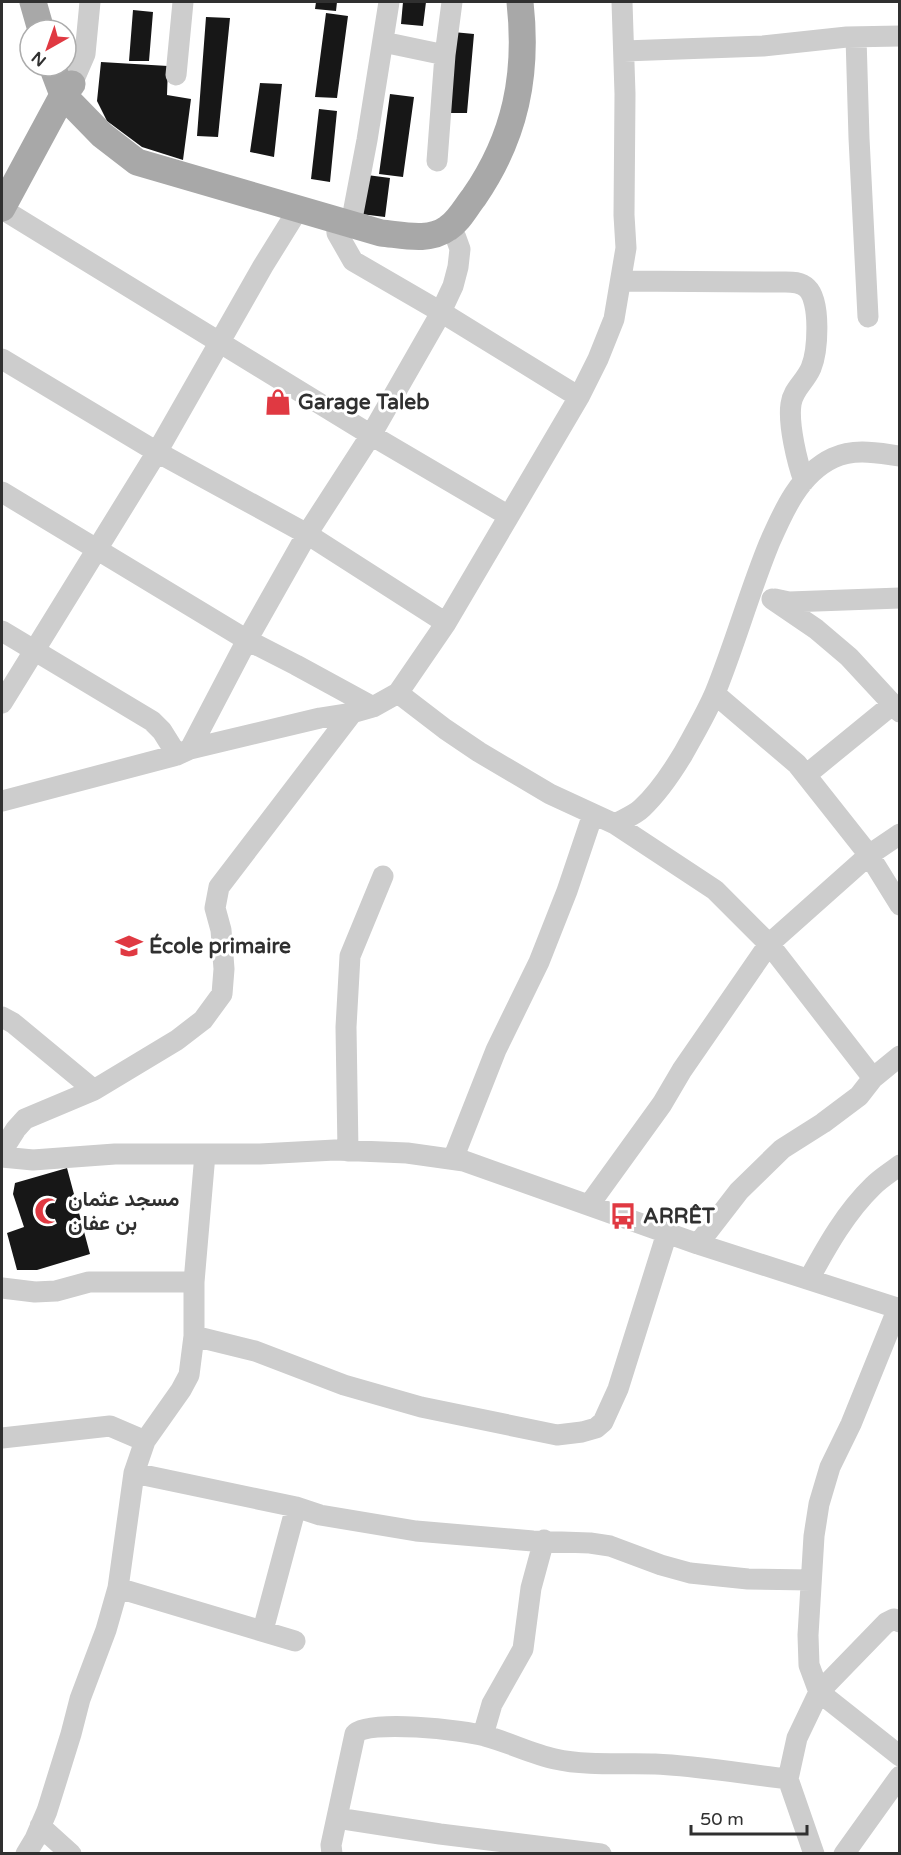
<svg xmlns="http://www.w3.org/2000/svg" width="901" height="1855" font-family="'Varela Round',Vazirmatn,sans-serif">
<rect width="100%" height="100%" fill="#fff"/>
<path fill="#171717" d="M316 2H337L336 11 315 9Z
M403 2H426L423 26 401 24Z
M133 10 153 12 149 61H129Z
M326 13 348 16 337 98 315 97Z
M206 17 230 18 218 137 197 136Z
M453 32 474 34 467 113H445Z
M101 62 168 66 167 95 191 99 183 160 142 147 107 121 97 101Z
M260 83 282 84 274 157 250 152Z
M390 94 414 97 403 177 379 174Z
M319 109 337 111 330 182 311 179Z
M367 175 390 178 385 217 361 214Z
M67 1168 90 1254 37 1270H17L7 1233 24 1227 13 1194 15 1183Z"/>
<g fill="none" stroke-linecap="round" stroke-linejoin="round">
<path stroke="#cdcdcd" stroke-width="21" d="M856 37 859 138 868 317
M383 42 445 55
M624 51 763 46 847 37 900 36
M176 75 183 2
M72 84 85 54 90 2
M437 161 445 55 452 2
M2 209 371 435 509 516
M336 219 337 233 353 261 441 312 579 397
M351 224 367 140 389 2
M621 281 781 282C790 282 800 281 807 288 821 301 818 351 811 368 805 382 793 389 791 404 788 424 797 462 804 481
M2 359 157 452 307 534 446 623
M2 492 247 640 296 665 373 707
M772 599 816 629 849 657 900 712
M775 599 789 602 900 598
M2 631 152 721 162 731 177 755
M398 693 445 729 479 752 550 794 615 824 715 890 769 944 873 1078
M715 694 797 764 869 855 900 905
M2 703 157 452 263 266 299 208
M190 749 247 640 307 534 371 435 438 318 453 286 458 267 460 249 456 238 449 227
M806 775 893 704
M2 801 177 755 190 749 320 718 352 713 373 707 398 693 446 623 579 397 598 359 614 319 626 248 624 215 625 94 622 2
M615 824C624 819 635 815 642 808 659 792 671 774 683 754 694 734 706 714 715 693 735 644 749 593 769 544 783 512 799 474 833 458 855 448 877 453 900 456
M2 1017 13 1023 94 1090
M2 1151 16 1129 25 1119 94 1090 177 1040 203 1020 222 994 224 969 221 930 215 908 219 887 352 713
M348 1151 346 1027 350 956 383 876
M2 1157 33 1160 115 1154H260L335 1150 407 1153 464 1161 698 1244 900 1309
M453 1159 496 1050 539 962 567 891 593 814
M589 1205 662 1104 682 1070 769 944 869 855 900 834
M698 1244 739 1191 782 1149 823 1123 859 1096 873 1078 900 1056
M809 1279C827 1246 846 1212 873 1186 881 1178 891 1172 900 1165
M2 1288 35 1292 56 1291 89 1282H194
M898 1308 851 1424 830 1467 819 1504 814 1536 808 1635 809 1665 819 1692 900 1756
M194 1336 255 1351 344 1385 421 1407 557 1435 582 1432 596 1428 603 1422 618 1389 667 1233
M2 1438 110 1426 145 1441
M134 1473 296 1507 320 1515 416 1531 533 1541 590 1543 610 1546 661 1565 690 1573 748 1579 811 1580
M118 1588 295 1641
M263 1630 296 1507
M483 1735 492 1704 523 1649 531 1588 544 1540
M337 1818 440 1834 601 1854
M40 1826 71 1854
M26 1854 35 1839 47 1811 71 1734 80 1699 106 1630 118 1588 134 1473 145 1441 181 1390 189 1375 194 1336V1282L205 1154
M332 1854 331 1845 355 1734C366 1719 465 1730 485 1736 508 1742 532 1754 555 1759 585 1766 624 1763 655 1764 699 1766 744 1774 788 1779
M814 1854 788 1779 797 1738 819 1692 886 1623 894 1619 900 1622
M844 1854 900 1776"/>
<path stroke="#a8a8a8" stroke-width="27" d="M33 2 41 30
M52 66 63 95 102 135 137 162 381 233C403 235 429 242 448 228 459 221 466 207 474 197 516 136 528 74 520 2
M2 208 63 95 72 84"/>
</g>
<defs>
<symbol id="shop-bare" viewBox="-9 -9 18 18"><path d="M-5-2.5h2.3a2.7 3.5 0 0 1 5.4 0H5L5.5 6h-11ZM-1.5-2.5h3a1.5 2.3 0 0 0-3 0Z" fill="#e03942" stroke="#fff" stroke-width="2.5" paint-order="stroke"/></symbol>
<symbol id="school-bare" viewBox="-9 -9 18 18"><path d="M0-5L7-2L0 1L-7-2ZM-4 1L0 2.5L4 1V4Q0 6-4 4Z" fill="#e03942" stroke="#fff" stroke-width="2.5" paint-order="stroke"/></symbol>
<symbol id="mosque-bare" viewBox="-9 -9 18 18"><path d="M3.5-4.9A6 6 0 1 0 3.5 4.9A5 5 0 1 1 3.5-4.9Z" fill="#e03942" stroke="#fff" stroke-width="2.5" paint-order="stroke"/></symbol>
<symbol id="bus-bare" viewBox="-9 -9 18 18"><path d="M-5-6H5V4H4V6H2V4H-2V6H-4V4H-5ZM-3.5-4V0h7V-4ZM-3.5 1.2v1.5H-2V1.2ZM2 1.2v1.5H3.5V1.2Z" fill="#e03942" stroke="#fff" stroke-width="2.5" paint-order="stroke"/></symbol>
</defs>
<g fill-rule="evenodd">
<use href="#shop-bare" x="259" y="383" width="38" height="38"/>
<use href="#school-bare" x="110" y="927" width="38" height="38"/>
<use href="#mosque-bare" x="29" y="1192" width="38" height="38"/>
<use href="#bus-bare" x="604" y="1197" width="38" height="38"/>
</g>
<g text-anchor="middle" stroke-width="6" stroke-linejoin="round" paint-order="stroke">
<g font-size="21" font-weight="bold" fill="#303030" stroke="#fff" text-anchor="start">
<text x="298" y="409">Garage Taleb</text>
<text x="149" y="953">École primaire</text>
<text x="68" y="1206">مسجد عثمان<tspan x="68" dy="24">بن عفان</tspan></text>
<text x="643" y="1223">ARRÊT</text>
</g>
</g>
<rect width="901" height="1855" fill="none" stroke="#303030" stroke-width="6"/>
<g transform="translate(48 48) rotate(220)"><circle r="28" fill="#ffffff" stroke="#acacac" stroke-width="1.5"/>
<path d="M0-4.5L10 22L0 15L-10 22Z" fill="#e03942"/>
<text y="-9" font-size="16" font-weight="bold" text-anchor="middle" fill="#303030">N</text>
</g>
<path d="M691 1825v9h116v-9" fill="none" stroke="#303030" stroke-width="3"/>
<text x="700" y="1825" font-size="18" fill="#303030" stroke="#ffffff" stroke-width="4.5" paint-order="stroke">50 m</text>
</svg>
